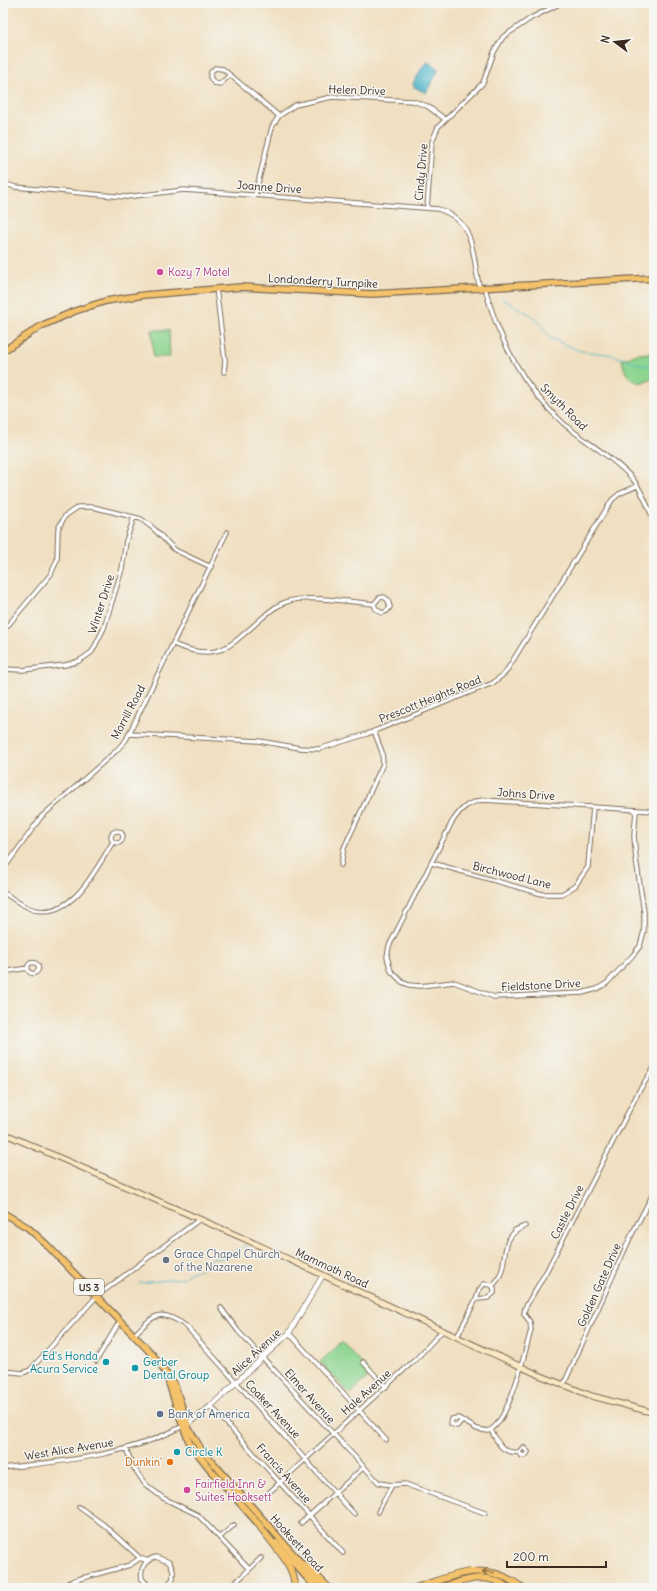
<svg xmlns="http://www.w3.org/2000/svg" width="657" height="1591" font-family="Delius,sans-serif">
<rect width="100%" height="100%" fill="#f6f6f2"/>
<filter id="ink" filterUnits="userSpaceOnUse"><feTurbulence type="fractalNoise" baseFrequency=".025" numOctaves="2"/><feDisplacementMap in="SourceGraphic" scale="8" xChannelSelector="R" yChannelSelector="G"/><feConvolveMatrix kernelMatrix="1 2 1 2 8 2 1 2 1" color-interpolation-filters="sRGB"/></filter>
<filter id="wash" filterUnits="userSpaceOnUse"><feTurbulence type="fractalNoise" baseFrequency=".012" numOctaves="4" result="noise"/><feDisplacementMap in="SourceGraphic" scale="16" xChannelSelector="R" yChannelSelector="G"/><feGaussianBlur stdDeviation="0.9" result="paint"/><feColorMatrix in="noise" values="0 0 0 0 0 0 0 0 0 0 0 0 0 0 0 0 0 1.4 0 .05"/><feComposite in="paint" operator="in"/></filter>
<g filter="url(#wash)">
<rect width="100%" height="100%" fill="#f0dfc0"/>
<path fill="#8dd590" stroke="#648057" d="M152 330H169L170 357H153Z
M654 353V377L641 383C627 379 625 373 622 360L637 354Z
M342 1342 371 1374 350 1394 320 1362Z"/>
<path fill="#49b3c7" stroke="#426e72" d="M428 62 438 69V71L426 93 414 87 413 83 423 66Z"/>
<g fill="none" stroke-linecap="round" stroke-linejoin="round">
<path stroke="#49b3c7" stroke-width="1" d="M502 299 529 314 540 323 550 338 580 351 608 354 646 366 654 364
M138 1285 140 1283 184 1278 189 1273 208 1266 212 1258H222L248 1244"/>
</g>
</g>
<g filter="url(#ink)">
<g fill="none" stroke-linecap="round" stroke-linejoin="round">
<defs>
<path id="minor" d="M230 75 220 84 214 83 210 77 211 72 215 68 223 69 279 116
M3 183 15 187 126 197 184 190 438 209C478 222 471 255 480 289
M255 195 272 127 279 116 295 105 332 97 413 101 427 106 445 119
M427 208 432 142 438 127 483 83 494 52 503 37 531 18 561 3
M216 288 225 361 224 372
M485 288C498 339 524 388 563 423 585 442 612 456 632 478 642 490 648 507 654 521
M3 631 51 574 57 560 58 529 65 516 78 507H93L141 519 153 528 175 550 211 567
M173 644C218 663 229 647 261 619 270 611 278 604 289 601 308 595 353 602 374 604L376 609 382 613 387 611 390 607 388 600 384 597 379 598 374 604
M3 669 23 670 65 665 79 661 92 652 104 628 122 569 126 541 134 517
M129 734 259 741 300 748 319 749 367 734 493 683 505 673 515 657 612 500 619 494 637 486
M636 811 634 836 636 859 644 912V931L640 946 633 955 607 983 597 989 582 993 494 997 454 982 420 986 409 985 402 982 391 971 387 957 389 946 452 822C460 810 467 802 483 800L654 811
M111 837a6 6 0 1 1 12 0a6 6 0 1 1-12 0Z
M432 863 542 894H562L575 886 588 867 593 807
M341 865 344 848 383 764 382 752 374 731
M3 870 41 817 116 751 126 740 227 532
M3 892C13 899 23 907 35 910 74 918 96 868 113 842
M27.5 968a5.5 5.5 0 1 1 11 0a5.5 5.5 0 1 1-11 0Z
M3 972 28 968
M484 1284 491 1285 494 1288V1293L488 1298 476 1299 479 1290Z
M492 1286C513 1268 494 1238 525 1226L515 1230
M221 1308 238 1331 379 1483 392 1485 405 1484 485 1513
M289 1333 386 1440
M135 1334C155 1314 160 1308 186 1326L354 1514
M457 1337 476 1299
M96 1361 120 1321
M363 1362 386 1387
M3 1371 23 1373 30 1370 97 1296 200 1219
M563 1386 630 1238 654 1192
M211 1406 343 1553
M462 1420 457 1426 451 1424 452 1419 458 1418 477 1429 488 1431C509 1424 525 1351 531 1330L530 1322 524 1314 525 1308 546 1272 639 1091 654 1068
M491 1430C498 1443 502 1454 519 1452L522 1456 526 1455 528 1452 523 1447 519 1452
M126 1448 132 1465 145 1484 163 1498 198 1515 249 1569
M3 1468C64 1461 127 1456 183 1426
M264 1497 417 1358 443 1330
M79 1507 104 1525 140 1558
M378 1512 392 1485
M301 1523 363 1468
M220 1537 234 1525
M62 1588 68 1583 75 1580 130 1565 140 1558 148 1561
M151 1588 142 1579C140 1568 145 1560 156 1557L169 1562 173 1570V1579L164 1588
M230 1588 261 1558"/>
<path id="tertiary" d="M186 1425 211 1406 289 1333 323 1275"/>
<path id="secondary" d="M3 1133 245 1239 539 1375 592 1396 654 1413"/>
<path id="primary" d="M3 351 41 326 75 311 106 301 144 295 241 287 372 294 654 278
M3 1213 27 1227 46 1244 153 1355 175 1386 189 1429 201 1449 323 1588
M166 1374 183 1426 190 1444 210 1469 262 1528
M276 1543 316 1588"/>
<path id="motorway" d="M259 1525C272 1544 295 1564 295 1588
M299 1562 310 1569 329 1588
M415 1588C454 1576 486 1558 522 1588
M439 1588C463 1581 487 1570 508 1588"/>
</defs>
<use href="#minor" stroke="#7a6957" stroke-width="5.5"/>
<use href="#tertiary" stroke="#7a6957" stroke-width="6"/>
<use href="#secondary" stroke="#7a6957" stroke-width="7"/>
<use href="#primary" stroke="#7a6957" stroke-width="8"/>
<use href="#motorway" stroke="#7a6957" stroke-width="8"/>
<use href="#minor" stroke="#fff" stroke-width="3.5"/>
<use href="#tertiary" stroke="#fff" stroke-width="4.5"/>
<use href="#secondary" stroke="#fae7c3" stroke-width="5"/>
<use href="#primary" stroke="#f3c26a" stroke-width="5.5"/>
<use href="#motorway" stroke="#f3c26a" stroke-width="6"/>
</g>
<defs><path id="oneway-shaft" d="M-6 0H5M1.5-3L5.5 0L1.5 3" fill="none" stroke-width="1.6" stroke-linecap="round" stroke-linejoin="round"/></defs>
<use stroke="#8e6e40" href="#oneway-shaft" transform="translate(488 1572) rotate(-175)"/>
</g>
<g fill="#d1479c" stroke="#f6f6f2" stroke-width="1.5">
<circle cx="160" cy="272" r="4"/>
<circle cx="187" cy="1490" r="4"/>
</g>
<circle fill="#6b7280" stroke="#f6f6f2" stroke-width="1.5" cx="166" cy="1260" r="4"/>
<g fill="#0f9aa8" stroke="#f6f6f2" stroke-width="1.5">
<circle cx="106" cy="1362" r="4"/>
<circle cx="135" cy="1368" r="4"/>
<circle cx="177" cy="1452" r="4"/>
</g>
<circle fill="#5c6f8a" stroke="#f6f6f2" stroke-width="1.5" cx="160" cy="1414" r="4"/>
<circle fill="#e8710a" stroke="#f6f6f2" stroke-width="1.5" cx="170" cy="1462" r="4"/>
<g text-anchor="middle" stroke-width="3" stroke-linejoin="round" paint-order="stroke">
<rect fill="#f6f6f2" stroke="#73675e" stroke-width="1" x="74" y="1279" width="30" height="16" rx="3"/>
<g font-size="10" font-weight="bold" fill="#3b2a1e">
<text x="89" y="1291">US 3</text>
</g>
<g font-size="11" fill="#3b2a1e" stroke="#f6f6f2">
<text transform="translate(357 90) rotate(2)" y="4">Helen Drive</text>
<text transform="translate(421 172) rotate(-85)" y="4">Cindy Drive</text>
<text transform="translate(269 187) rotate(4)" y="4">Joanne Drive</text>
<text transform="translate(323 281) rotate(3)" y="4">Londonderry Turnpike</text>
<text transform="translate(564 407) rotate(45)" y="4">Smyth Road</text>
<text transform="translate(101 604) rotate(-72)" y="4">Winter Drive</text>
<text transform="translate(430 699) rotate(-22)" y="4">Prescott Heights Road</text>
<text transform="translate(128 712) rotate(-62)" y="4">Morrill Road</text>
<text transform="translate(526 794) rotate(4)" y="4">Johns Drive</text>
<text transform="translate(512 875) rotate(14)" y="4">Birchwood Lane</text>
<text transform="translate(541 985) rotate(-3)" y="4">Fieldstone Drive</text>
<text transform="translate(567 1212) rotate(-63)" y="4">Castle Drive</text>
<text transform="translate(332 1268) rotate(25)" y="4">Mammoth Road</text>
<text transform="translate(599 1285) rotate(-66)" y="4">Golden Gate Drive</text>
<text transform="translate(256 1352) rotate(-43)" y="4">Alice Avenue</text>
<text transform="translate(366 1392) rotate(-42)" y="4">Hale Avenue</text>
<text transform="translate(310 1396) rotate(48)" y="4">Elmer Avenue</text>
<text transform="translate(273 1409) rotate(47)" y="4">Coaker Avenue</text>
<text transform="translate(69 1449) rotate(-9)" y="4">West Alice Avenue</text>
<text transform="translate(284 1473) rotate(48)" y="4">Francis Avenue</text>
<text transform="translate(297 1543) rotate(48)" y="4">Hooksett Road</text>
</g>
<g font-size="11" fill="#b23c85" stroke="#f6f6f2" text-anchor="start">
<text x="168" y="276">Kozy 7 Motel</text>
<text x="195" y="1488">Fairfield Inn &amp;<tspan x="195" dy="13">Suites Hooksett</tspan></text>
</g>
<g font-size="11" fill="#5b616d" stroke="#f6f6f2" text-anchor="start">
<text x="174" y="1258">Grace Chapel Church<tspan x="174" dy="13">of the Nazarene</tspan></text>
</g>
<g font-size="11" fill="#0d838f" stroke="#f6f6f2" text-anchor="start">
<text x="98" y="1360" text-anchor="end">Ed's Honda<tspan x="98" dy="13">Acura Service</tspan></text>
<text x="143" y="1366">Gerber<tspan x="143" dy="13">Dental Group</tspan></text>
<text x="185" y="1456">Circle K</text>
</g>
<g font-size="11" fill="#4e5e75" stroke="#f6f6f2" text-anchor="start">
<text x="168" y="1418">Bank of America</text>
</g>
<g font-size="11" fill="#c56008" stroke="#f6f6f2" text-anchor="end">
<text x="162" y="1466">Dunkin'</text>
</g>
</g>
<rect width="657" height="1591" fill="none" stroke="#f6f6f2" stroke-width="16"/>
<g transform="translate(615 42) rotate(285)" stroke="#f6f6f2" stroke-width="3" paint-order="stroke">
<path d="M0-3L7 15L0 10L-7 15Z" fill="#3b2a1e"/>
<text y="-6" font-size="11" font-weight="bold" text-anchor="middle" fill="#3b2a1e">N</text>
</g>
<path d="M507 1561v6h99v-6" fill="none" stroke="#3b2a1e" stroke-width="2"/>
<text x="513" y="1561" font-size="12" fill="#3b2a1e" stroke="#f6f6f2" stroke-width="3" paint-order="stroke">200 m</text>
</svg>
